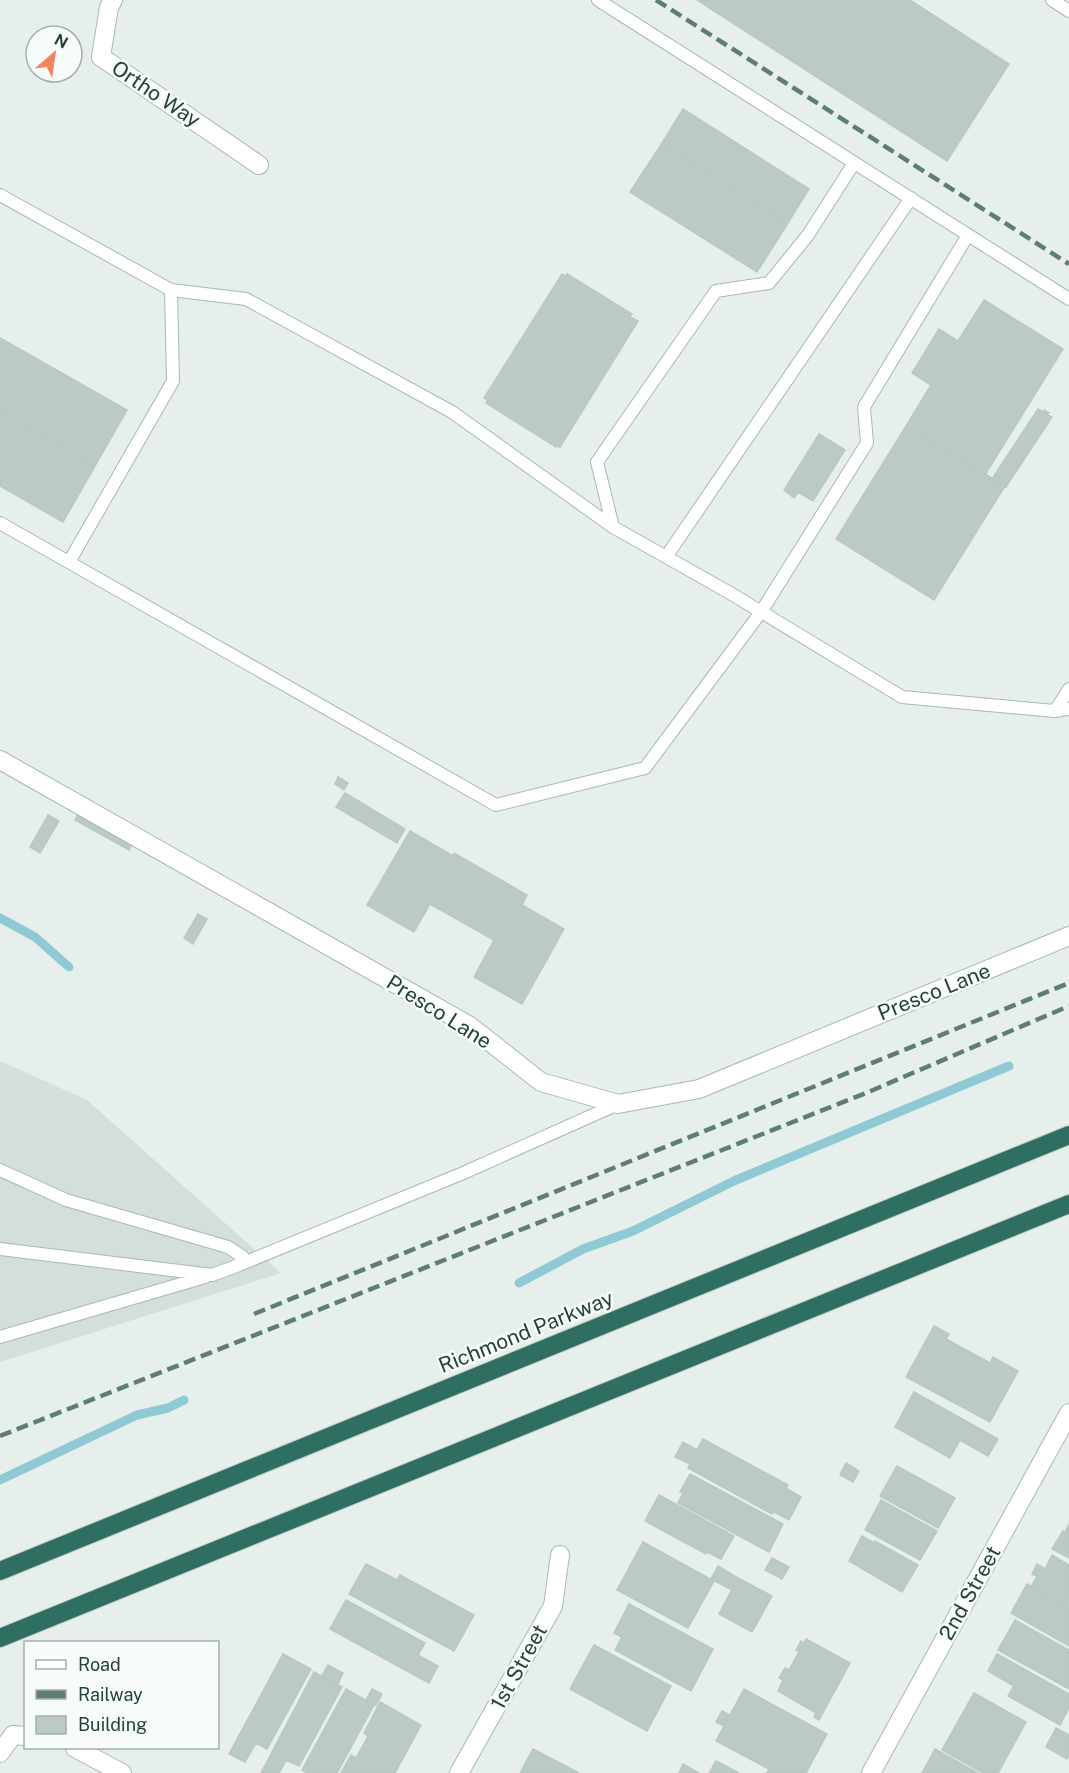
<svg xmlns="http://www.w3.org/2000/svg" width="1069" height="1773" font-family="'Public Sans',sans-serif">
<rect width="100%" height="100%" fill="#e6efeb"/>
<path fill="#d4dfda" d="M0 1061 87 1100 281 1273 0 1362Z"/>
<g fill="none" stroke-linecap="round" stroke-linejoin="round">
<path stroke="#8ec9d4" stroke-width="9" d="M0 918 35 937 69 967
M519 1283 583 1249 633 1231 736 1180 1009 1066
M0 1480 137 1415 168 1408 184 1400"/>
</g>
<path fill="#bbcac4" stroke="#b8c9c2" stroke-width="1.5" d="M697 0H910L1009 64 947 161Z
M683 109 809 189 788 223 662 143Z
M662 143 788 223 757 272 630 192Z
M562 274 565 276 567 274 632 314 630 317 638 321 560 447 557 446 556 447 486 403 488 400 484 398Z
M984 300 1063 349 985 475 906 426 931 385 912 373 939 329 958 341Z
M0 338 127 410 95 466 0 412Z
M1038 409 1043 412 1044 410 1049 413 1047 415 1052 417 1006 487 992 479Z
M0 412 95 466 63 522 0 486Z
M906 426 1005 486 934 600 836 539Z
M819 434 845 450 813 501 798 492 794 498 784 490Z
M338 777 348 783 344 790 335 784Z
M345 793 405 829 397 843 336 807Z
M80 810 134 841 129 850 75 820Z
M48 815 59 821 40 853 30 847Z
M410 831 453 856 454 853 527 895 522 905 564 929 522 1004 474 977 494 940 430 904 414 932 367 905Z
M198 914 207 919 193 944 184 938Z
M934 1326 949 1334 946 1339 990 1363 993 1357 1018 1371 990 1422 906 1377Z
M914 1392 998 1439 988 1456 960 1440 950 1458 895 1427Z
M703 1439 788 1485 786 1488 801 1497 789 1520 773 1511 772 1514 688 1468 690 1464 675 1457 683 1442 697 1450Z
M846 1463 859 1471 853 1482 840 1475Z
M897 1466 955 1498 938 1528 880 1496Z
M690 1474 783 1524 769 1552 678 1503 683 1493 680 1492Z
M659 1495 734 1536 721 1559 707 1552 706 1554 645 1521Z
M881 1500 937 1531 920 1560 865 1530Z
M1069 1524V1558L1052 1549 1063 1531 1065 1532Z
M862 1536 874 1543 875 1541 918 1565 902 1592 849 1561Z
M643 1542 714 1581 688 1628 617 1590Z
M1052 1555 1069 1565 1068 1607 1031 1587 1037 1576 1032 1574 1037 1564 1045 1569Z
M772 1558 789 1567 782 1579 765 1570Z
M366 1564 397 1580 400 1575 474 1615 454 1651 349 1594Z
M718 1566 738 1578 732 1590 711 1579Z
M738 1578 772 1596 752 1632 719 1614Z
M1027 1584 1069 1608V1646L1011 1613Z
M346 1600 425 1643 418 1655 438 1666 429 1683 330 1629Z
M629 1604 713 1649 691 1691 615 1650 622 1637 614 1633Z
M1015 1620 1069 1650V1689L998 1650Z
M806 1639 850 1663 819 1720 814 1717 816 1713 778 1691 783 1680 779 1678 785 1668 789 1670 799 1652 796 1650 801 1641 804 1643Z
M594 1645 671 1686 647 1731 570 1689Z
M283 1654 311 1669 267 1749 256 1743 245 1762 229 1754Z
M997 1654 1069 1694V1708L1060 1725 1008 1696 1014 1686 988 1671Z
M328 1665 343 1673 338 1684 322 1676Z
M314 1672 342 1687 299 1766 286 1760 279 1773H261Z
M346 1689 374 1705 337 1773H307L302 1770Z
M372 1689 382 1694 376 1705 366 1700Z
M744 1689 827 1734 806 1773H767L769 1769 716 1741Z
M974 1693 1026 1722 998 1773H983L942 1750Z
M380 1702 421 1725 395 1773H341L351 1755 356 1758 368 1736 364 1733Z
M722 1711 730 1715 724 1726 716 1722Z
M1056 1728 1069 1735V1754L1067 1759 1046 1747Z
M533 1749 579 1773H520Z
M935 1749 978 1773H922Z
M716 1761 739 1773H709Z
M683 1764 699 1773H679Z"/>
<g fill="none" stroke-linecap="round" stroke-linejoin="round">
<defs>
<path id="lane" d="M598 0 1069 299
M1052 0 1069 11
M854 163 808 235 769 283 716 291 597 462 613 527 730 593 902 697 1055 711 1069 709
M0 195 171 290 246 299 452 412 613 527
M0 523 496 805 645 768 761 612 867 443 864 407 968 235
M666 557 911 198
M69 562 173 381 171 290
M1055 711 1069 689
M0 1170 66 1200 228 1247 243 1257 239 1265 212 1275 0 1249
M239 1265 461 1174 618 1104
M0 1337 205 1277"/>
<path id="street" d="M113 0 109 7 101 57 259 165
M0 760 470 1026 541 1082 618 1104 699 1089 1069 936
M75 1748 122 1773
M0 1753 13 1735 26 1736
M459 1773 553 1606 560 1555
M871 1773 1069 1413"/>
<path id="highway" d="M0 1571 1069 1135
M0 1638 1069 1204"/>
</defs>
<use href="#lane" stroke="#a8b8b2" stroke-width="14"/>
<use href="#street" stroke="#a8b8b2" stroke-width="20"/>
<use href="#highway" stroke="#c2cac8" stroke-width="20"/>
<use href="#lane" stroke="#fff" stroke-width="12"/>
<use href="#street" stroke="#fff" stroke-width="18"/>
<use href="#highway" stroke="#2f6f62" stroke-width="18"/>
<path stroke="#5f7d75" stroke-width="4.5" stroke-dasharray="12 6" stroke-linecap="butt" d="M656 0 1069 264
M254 1314 1069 983
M0 1436 866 1093 1069 1006"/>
</g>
<g text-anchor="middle" stroke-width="5" stroke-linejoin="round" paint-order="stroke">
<g font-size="21" fill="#24423a" stroke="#f7fbf9">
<text transform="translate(156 94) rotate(34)" y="7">Ortho Way</text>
<text transform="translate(934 992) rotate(-22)" y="7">Presco Lane</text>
<text transform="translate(439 1012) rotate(32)" y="7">Presco Lane</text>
<text transform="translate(526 1332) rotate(-22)" y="7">Richmond Parkway</text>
<text transform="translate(970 1593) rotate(-61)" y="7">2nd Street</text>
<text transform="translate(519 1667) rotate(-61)" y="7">1st Street</text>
</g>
</g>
<rect x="24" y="1641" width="195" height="108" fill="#f7fbf9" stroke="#a3b1ad" stroke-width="1.5"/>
<rect x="36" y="1660" width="30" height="9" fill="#ffffff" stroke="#a3b1ad" stroke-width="1.5"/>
<text x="78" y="1671" font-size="18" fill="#24423a">Road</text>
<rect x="36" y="1690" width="30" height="9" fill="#5f7d75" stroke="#a3b1ad" stroke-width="1.5"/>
<text x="78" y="1701" font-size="18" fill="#24423a">Railway</text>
<rect x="36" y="1716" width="30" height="18" fill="#bbcac4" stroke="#a3b1ad" stroke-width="1.5"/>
<text x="78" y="1731" font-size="18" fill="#24423a">Building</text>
<g transform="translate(54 54) rotate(29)"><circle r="28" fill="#f7fbf9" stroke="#a3b1ad" stroke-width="1.5"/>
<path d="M0-4.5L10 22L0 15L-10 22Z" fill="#f4845f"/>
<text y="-9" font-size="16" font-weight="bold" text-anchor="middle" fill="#24423a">N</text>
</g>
</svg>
